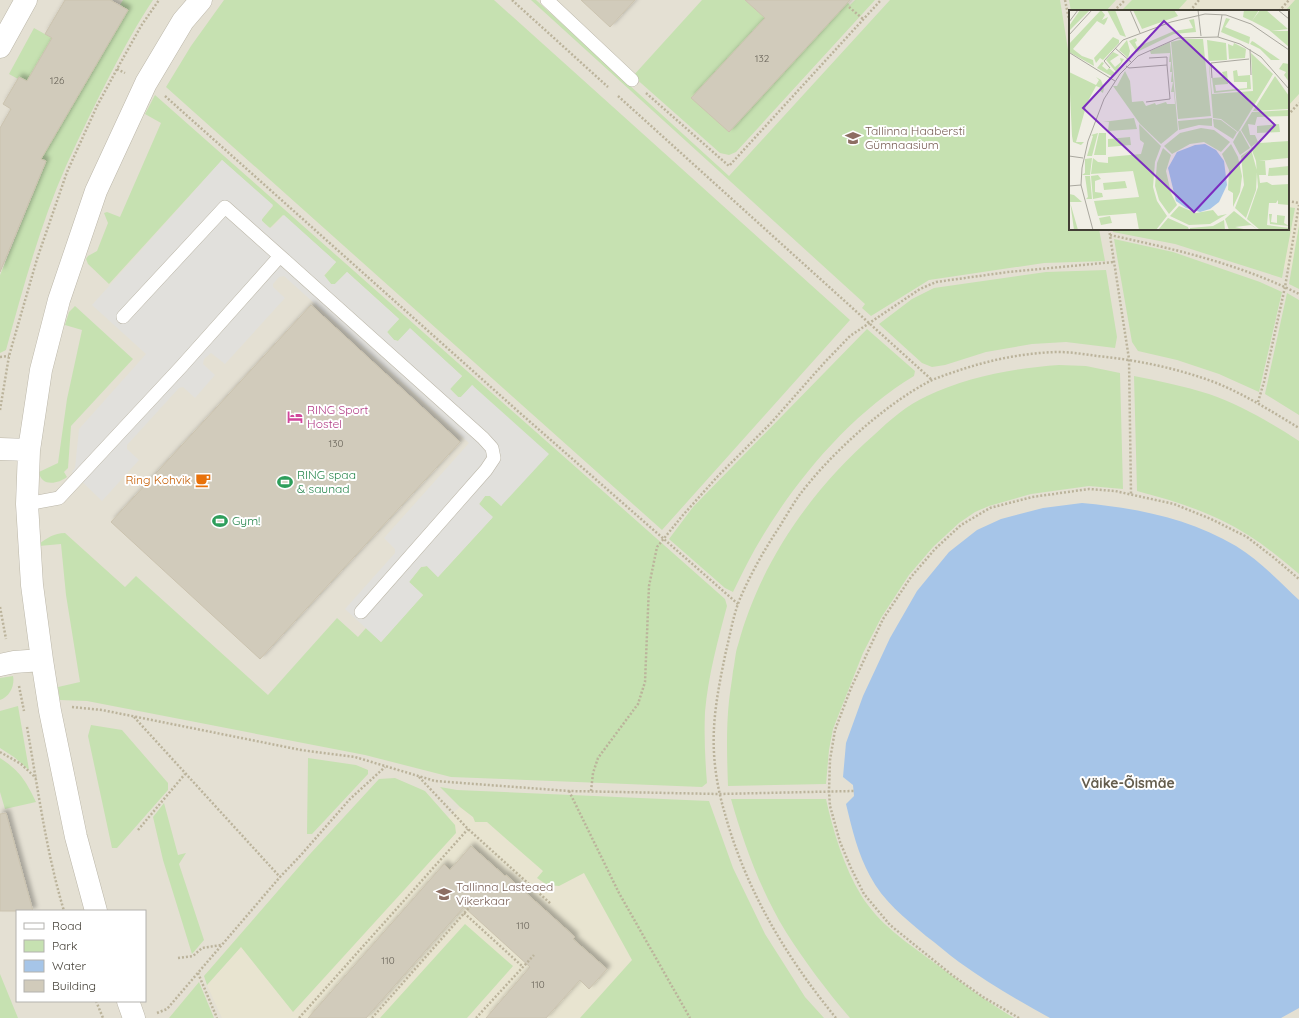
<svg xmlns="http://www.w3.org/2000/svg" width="1299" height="1018" font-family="Quicksand,sans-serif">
<defs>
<filter id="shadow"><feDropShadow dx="3.5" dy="-3.5" stdDeviation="2" flood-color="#0004"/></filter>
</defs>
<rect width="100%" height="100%" fill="#f0eee5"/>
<path fill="#e4e0d3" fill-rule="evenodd" d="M0 0H1299V1018H0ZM1070 11H1288V229H1070ZM17 911H145V1001H17Z"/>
<path fill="#e8e4d0" d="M1142 0H1299V274L1200 233 1288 229V11H1132Z
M460 807 473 817 564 827 666 1018H222L207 985 334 841 448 817Z"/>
<path fill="#c6e1b1" d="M123 0H153C137 24 124 48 111 73 95 104 80 135 66 166 40 225 23 288 6 350L0 353V275L46 162 41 159 128 10 120 5Z
M224 0H494L850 320 662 530 166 87 191 46Z
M531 0H536L729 176 890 0H1060L1070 62V229H1099L1105 261 1044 263 929 280 871 316 862 308 865 304Z
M702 0H745L765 18 692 98 847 2 850 5 855 0H875L736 152 729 155 720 153 633 76Z
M1069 0H1116L1106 11H1071Z
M1132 0H1187L1177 11H1121Z
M1295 0H1299V94L1288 106V11H1285Z
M34 28 52 38 27 81 19 77 18 79 9 74Z
M155 95 725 599 727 606C718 640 708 676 705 712 704 735 705 759 707 783L702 787 451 777 365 755 87 701 60 700 58 687 80 682 66 595 61 544 39 546V544C47 538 54 533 65 533L125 587 136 576 268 695 337 618 358 637 366 628 381 642 423 595 409 582 421 567 427 566 438 577 492 518 479 504 485 496H490L502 506 473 385 461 397H458L450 389 462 376 410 329 398 341 394 340 387 332 399 319 347 272 335 284H331L324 276 336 262 283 215 270 228 262 221V219L273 206 222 160 109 284 88 264 86 259 88 256 97 251 108 223 104 213 107 212 120 217 161 123 145 114Z
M1288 207 1295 208 1282 278 1175 244 1113 232 1112 229H1288Z
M1299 225V289L1289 284Z
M1114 239 1173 252 1260 282 1282 292 1259 392 1219 374 1177 360 1138 351 1132 342Z
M1106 270 1117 337 1115 348 1066 342 1032 344 986 352 945 365 932 367 922 363 879 324 912 299 934 288 1046 272Z
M1287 293 1299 300V415L1265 394Z
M75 306 133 359 71 426 68 468 64 472 67 477C58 484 41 487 39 472L58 463 67 399 82 330 65 325 69 312Z
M867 329 915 371 914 376C849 415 792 484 755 549 747 563 740 578 733 592L725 588 669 539 693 507Z
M1059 365 1086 366 1120 373 1123 489 1089 486 1031 494 989 506 975 512 959 523 933 547 909 575 881 618 863 653 833 729 829 750 826 784 728 786C727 758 726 729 729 701 730 691 732 681 733 671 735 663 735 653 738 645 760 563 811 490 874 435 890 420 907 405 927 396 967 377 1015 368 1059 365Z
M1134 376C1159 381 1184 386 1209 394 1241 405 1271 423 1299 441V574C1282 560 1266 546 1248 535 1214 513 1175 501 1137 491Z
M13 676C15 685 10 697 0 700V678Z
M18 706 29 770 14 757 0 748V711Z
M91 725 122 730 168 783V790L117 848H112L88 736Z
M0 758C20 771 26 781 36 802L5 809 0 792Z
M308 758 356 765 368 770V774L312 834H307Z
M395 778 425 791 455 825 456 833 293 1012 241 947 207 985 204 976 310 854 379 779Z
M440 787 457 790 709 801 733 868 765 934 805 997 824 1018H580L632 960 584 873 559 886 547 885 537 878 543 871 487 822H475L473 817 460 807Z
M731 799H826C833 831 844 867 861 895 878 923 906 942 932 961 959 981 986 1001 1014 1018H850C827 991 805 962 786 932 761 891 744 845 731 799Z
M164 803 178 855 186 853 179 864 204 940 192 954 163 860 153 817Z
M465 924 513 966 467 1018H380Z
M0 974 18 1018H0Z
M199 982 214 1018H169Z"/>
<path fill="#e1e0dc" d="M222 160 273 205 262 219V221L268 227 270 228 273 227 284 215 336 262 324 275 331 284H335L347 272 399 319 387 332 394 340 398 341 410 328 462 376 450 389 458 397H461L472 385 549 454 501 506 490 496H485L479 504 493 517 438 577 427 566 421 567 409 582 423 595 381 642 345 609 395 553V549L384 538 469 443 284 276 279 277 273 284V287L285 298 225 364 211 353 204 359 203 364 215 375 195 398 183 387 179 388 127 445V449L139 460 102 501 72 472 75 468 79 429 146 354 92 305Z"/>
<path fill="#a6c5e8" d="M1082 503C1136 508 1189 518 1236 546 1259 560 1280 582 1299 600V1008L1281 1018H1050C1019 1001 988 983 959 962 948 954 937 944 926 936 905 918 883 901 870 876 858 854 852 829 846 804L854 796 853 785 843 777 846 743 863 696 890 638 917 591 949 552 977 530 1001 519 1043 508Z"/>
<path fill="#d1cbbb" stroke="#cbc3af" filter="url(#shadow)" d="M65 0H110L128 10 41 159 46 161 0 272V128L11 109 3 104 19 77 27 81 52 38 45 34Z
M581 0H635L610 27Z
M745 0H850L729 132 691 98 765 18Z
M311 305 460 442 260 659 111 522Z
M6 813 33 911H0V814Z
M471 846 505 876 506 875 575 937 573 939 607 969 589 989 580 980 546 1018H486L530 967 464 907 366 1018H308L444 864 450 870Z"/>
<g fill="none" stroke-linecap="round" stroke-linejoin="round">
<defs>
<path id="service" d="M547 0 632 80
M280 256 483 438 492 448 494 458 486 470 361 612
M27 504 59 498 181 367 280 256 225 207 123 317"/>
<path id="minor" d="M0 47 26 0
M0 449 29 450
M0 665 14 662 42 660
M96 911 76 837 50 711 42 660 32 585 27 504 29 450 41 370 59 300 96 191 146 83 183 21 201 0
M128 1001 134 1018"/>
</defs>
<use href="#service" stroke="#bbb6a8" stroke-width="14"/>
<use href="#minor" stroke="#bbb6a8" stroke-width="23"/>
<path stroke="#bbb39b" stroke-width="2.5" stroke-dasharray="2 2" stroke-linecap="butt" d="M512 0 608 87
M1065 0 1070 24
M849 7 863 19
M1114 11 1125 0
M1190 11 1199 0
M1279 11 1289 0
M117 69 125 73
M646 93 729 166 881 0
M165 96 520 413 738 604
M618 96 932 380
M1288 115 1299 103
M1288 201 1299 203
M1109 229 1129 359 1131 494
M1110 235C1174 249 1240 264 1299 294
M0 357 9 356
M1258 402 1264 382 1285 287 1299 205
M0 410 9 356 37 259 67 172 97 106 117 69 141 26 159 0
M0 607 6 639
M19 686 24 711
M72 707 102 710 301 750 355 757 435 781 569 791 719 794 854 791
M134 717 280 877
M27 727C38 789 46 851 64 911
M0 752 21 764 36 778
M419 777 468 829 551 904
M569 791 619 893 690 1018
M591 791 593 773 598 758 638 704 645 682 649 586 657 547 683 515 718 476 770 424 824 363 850 336 920 289 936 282 1008 272 1114 262
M138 830 185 774
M464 913 522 966
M178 958 193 956 202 948 221 945
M198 973 217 1018
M96 1001 103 1018
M157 1013 167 1009 280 877 301 855 350 799 385 767
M299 1018 468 829
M372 1018 474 902
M476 1018 534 955
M836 1018C786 957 746 890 725 814 719 794 715 773 714 753 712 718 719 685 726 651 730 635 733 617 739 601 750 575 764 550 780 526 786 516 792 506 798 497 829 455 884 405 930 381 939 377 948 374 957 371 989 360 1023 353 1057 352 1071 352 1084 354 1097 356 1137 360 1176 368 1214 382 1244 394 1271 411 1299 428
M1019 1018 983 997 952 975 890 925 864 894 851 868 840 842 830 806 829 791 830 760 835 730 851 688 883 619 911 577 935 549 961 525 990 508 1032 497 1089 489 1115 491 1174 504 1211 519 1247 537 1273 557 1299 579"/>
<use href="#service" stroke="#fff" stroke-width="13"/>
<use href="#minor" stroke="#fff" stroke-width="22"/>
</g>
<defs>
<symbol id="school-bare" viewBox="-9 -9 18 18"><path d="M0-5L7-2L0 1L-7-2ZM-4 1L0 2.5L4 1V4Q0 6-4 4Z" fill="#8d6e63" stroke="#fff" stroke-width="2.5" paint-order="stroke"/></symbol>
<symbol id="hotel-bare" viewBox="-9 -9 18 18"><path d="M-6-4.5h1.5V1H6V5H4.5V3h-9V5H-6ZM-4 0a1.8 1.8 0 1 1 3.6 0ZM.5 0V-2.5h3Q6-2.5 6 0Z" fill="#d1479c" stroke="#fff" stroke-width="2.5" paint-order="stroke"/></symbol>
<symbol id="cafe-bare" viewBox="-9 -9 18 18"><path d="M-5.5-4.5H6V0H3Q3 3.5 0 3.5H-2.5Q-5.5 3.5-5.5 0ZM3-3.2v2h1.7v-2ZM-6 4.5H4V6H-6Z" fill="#e8710a" stroke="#fff" stroke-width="2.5" paint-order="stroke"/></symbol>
<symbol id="stadium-bare" viewBox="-9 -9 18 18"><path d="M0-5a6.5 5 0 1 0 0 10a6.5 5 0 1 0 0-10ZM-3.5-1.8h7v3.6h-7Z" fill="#2e9e5b" stroke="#fff" stroke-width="2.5" paint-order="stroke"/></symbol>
</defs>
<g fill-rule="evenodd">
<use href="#school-bare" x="842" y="127" width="22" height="22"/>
<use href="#hotel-bare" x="284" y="406" width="22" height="22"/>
<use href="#cafe-bare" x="192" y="469" width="22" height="22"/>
<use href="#stadium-bare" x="274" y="471" width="22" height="22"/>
<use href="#stadium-bare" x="209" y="510" width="22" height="22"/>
<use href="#school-bare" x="433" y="883" width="22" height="22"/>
</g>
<g text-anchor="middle" stroke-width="4" stroke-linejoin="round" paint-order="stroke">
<g font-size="10" fill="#666156">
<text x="762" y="62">132</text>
<text x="57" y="84">126</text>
<text x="336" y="447">130</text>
<text x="523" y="929">110</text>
<text x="388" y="964">110</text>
<text x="538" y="988">110</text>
</g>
<g font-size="12" fill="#785e54" stroke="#fff" text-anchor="start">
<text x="865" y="135">Tallinna Haabersti<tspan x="865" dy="14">Gümnaasium</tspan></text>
<text x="456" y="891">Tallinna Lasteaed<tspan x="456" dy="14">Vikerkaar</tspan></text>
</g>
<g font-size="12" fill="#b23c85" stroke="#fff" text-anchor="start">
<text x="307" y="414">RING Sport<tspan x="307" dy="14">Hostel</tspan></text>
</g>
<g font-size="12" fill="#27864d" stroke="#fff" text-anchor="start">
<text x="297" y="479">RING spaa<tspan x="297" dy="14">&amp; saunad</tspan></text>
<text x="232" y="525">Gym!</text>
</g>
<g font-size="12" fill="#c56008" stroke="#fff" text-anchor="end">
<text x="191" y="484">Ring Kohvik</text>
</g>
<g font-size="14" font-weight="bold" fill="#645d4d" stroke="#fff">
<text x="1128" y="788">Väike-Õismäe</text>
</g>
</g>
<g transform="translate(1069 10)">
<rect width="220" height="220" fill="#f0eee5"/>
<path d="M11 0H21L0 21V16ZM32 0 36 5 33 10 39 7 37 12 35 15 28 11 4 39 13 46 24 50 25 56 0 42V34ZM38 0H46L57 27 51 25ZM64 0H105L109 6 73 19ZM175 0H190L183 11 174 7ZM191 0H197L219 19 202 21H220V37L200 20 183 11ZM157 8 161 9 156 17 181 27 180 34 152 22ZM125 9 127 22 105 24 68 42 60 31 67 28 68 31 66 32 68 37 105 21 124 18 120 10ZM44 27 50 30V33L34 50 31 48 27 53 25 48ZM115 29H134L142 106 109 109 102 32ZM58 30 61 41 59 48 50 40ZM138 30 157 33 158 50 140 51 143 84 184 81 182 43 204 64 169 122 152 109 144 108ZM183 31 185 32 211 50H202L191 39 181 34ZM101 32 109 120 92 134 71 114 44 76H48L56 61 61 71 63 92 74 91 77 96 86 93 87 95 97 92 98 94H106L105 82H102L104 72H102L103 62H101L102 52H100L101 43 82 44 81 41ZM165 33 177 39 176 48 160 49 159 34 164 36ZM44 42 50 45 41 51 46 57 52 52 51 48 55 49 47 62 37 50ZM33 52 35 53 33 56 38 60 40 58 46 63 44 67 28 58ZM214 53 220 54V72L215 65 217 62 210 59ZM168 60 169 66 181 65 182 79 145 83 143 68 155 67 153 62 158 61 159 74 146 75 147 81 178 78V72H165L164 61ZM0 62 27 75 30 70 27 67 32 70 35 78 34 83 31 81 32 78 27 76 18 93 7 132H15L12 135 4 132 3 126ZM206 66 220 86V99L184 101ZM220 100V106L188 107 186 115 179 114 181 125H186L189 132 182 137 172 120 183 102ZM65 108 68 119 39 121 40 112H34ZM143 108V116L130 115 110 120 109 111ZM144 109 152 110 168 122 164 129 145 117ZM70 114 92 136 86 152 84 177 88 191 98 206 87 220H70L67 203 29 206 25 191 70 187 64 161 22 164 24 148 29 152 39 153V147L72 144 75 133 71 130ZM210 114 211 122 188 123V116ZM132 118 145 120 161 132 152 142 135 132 121 134 103 144 95 136 111 123ZM171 120 181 138 171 145 164 132ZM29 123 23 146H18L24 126 22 125ZM30 123H37V145H25ZM61 127 62 135 39 137V129ZM220 131 219 148 190 151H196L197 165H190L191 173 198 172 203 175 220 174V195L209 194V190L207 193H200L198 215 220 218V220H191L178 209 189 177 187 151 182 138 190 133ZM162 134 169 147 173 166 171 182 164 197V183L159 180 160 160 153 144ZM94 138 102 145 97 161 102 183 108 195 100 204 90 190 86 176 88 153ZM182 139 188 161 187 180 177 208 166 198 175 175 172 146ZM23 148 21 165H13L16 163V149ZM220 156V165L199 166 200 158ZM29 165 32 169 26 171V182L33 183 34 187 24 189 22 166ZM16 166H21L23 189H17L19 187ZM56 171 58 178 35 180 34 173ZM0 184 5 185 13 192H1L9 220H5ZM110 196 127 203 144 200 149 206 158 204 141 214 120 215 101 206ZM165 201 189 220 182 215 166 217 179 220H160L156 209ZM200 204H203L202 212 208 213V205L216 206 215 213 220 216 201 214ZM41 206 43 213 32 215 30 208ZM99 208 119 217 120 220H89ZM155 210 156 220H121V218L144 216Z" fill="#c6e1b1"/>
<path d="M136 134 147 140 155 151 158 175 150 192 141 199 131 202 117 198 107 191 99 158 108 142 126 135Z" fill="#a6c5e8"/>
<path fill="none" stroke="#aaa89f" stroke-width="1" d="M61 0 71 23M129 0 132 26M209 0 220 9M0 12 9 0M0 25 23 0M149 27 153 5M46 38 62 52M181 39 182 65M1 43 46 71M57 56 60 58 98 55V47L80 48M41 58 35 51 54 30 102 12 136 4 157 5 182 14 220 40M143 68 142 53 180 49M77 92 101 89 98 55M0 146 14 148M0 176 12 175M24 220 12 175 13 158 19 131 35 89 51 64 69 46 109 28 149 27 171 34 192 47 220 79"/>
<path fill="#7b2cbf" fill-opacity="0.15" stroke="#7b2cbf" stroke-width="2" d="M95 11 206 115 125 202 14 98Z"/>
<rect width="220" height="220" fill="none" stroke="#423e35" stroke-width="2"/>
</g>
<rect x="16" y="910" width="130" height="92" fill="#ffffff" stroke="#b3b2ae"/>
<rect x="24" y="923" width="20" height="6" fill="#ffffff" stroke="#b3b2ae"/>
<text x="52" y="930" font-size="12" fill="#423e35">Road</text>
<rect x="24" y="940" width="20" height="12" fill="#c6e1b1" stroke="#b3b2ae"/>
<text x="52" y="950" font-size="12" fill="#423e35">Park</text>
<rect x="24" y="960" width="20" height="12" fill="#a6c5e8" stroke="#b3b2ae"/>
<text x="52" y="970" font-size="12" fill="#423e35">Water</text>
<rect x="24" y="980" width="20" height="12" fill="#d1cbbb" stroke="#b3b2ae"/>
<text x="52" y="990" font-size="12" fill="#423e35">Building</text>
</svg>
